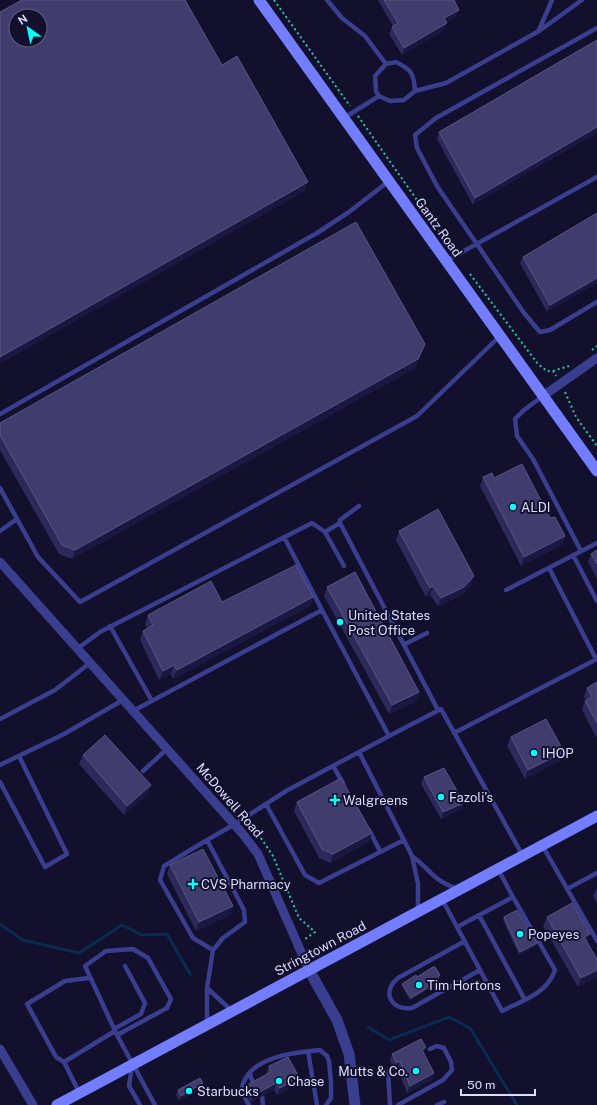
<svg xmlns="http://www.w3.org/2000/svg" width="597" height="1105" font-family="'Public Sans',sans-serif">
<rect width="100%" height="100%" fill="#12102d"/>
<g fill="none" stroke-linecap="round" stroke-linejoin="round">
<path stroke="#0a2b51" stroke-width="3" d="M0 924 23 940 79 953 122 925 142 935 167 934 190 974
M368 1027 389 1040 449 1017 470 1028 517 1105"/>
<path stroke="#2bc4ac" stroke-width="2" stroke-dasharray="2 3" stroke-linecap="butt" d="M274 0 350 106
M358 116 445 240
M470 274 538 364 547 371H553L556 376
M592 350 597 346
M553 371 569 366
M565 392 576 417 597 446
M248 823 255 829 273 856 299 918 315 932 305 939"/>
<path stroke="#393e8e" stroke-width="4.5" d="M327 0 342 18 365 36 386 64
M597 28 436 118 415 135 417 148 437 186 524 313 540 332 550 330 597 302
M539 30 552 0
M396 62C412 70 414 74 415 91L404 100 390 101 379 96 376 91 375 76 386 64Z
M415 91 446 83 539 31 582 0
M344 118 379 96
M446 261 597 177
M543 396 524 410 515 419 517 436 533 459 581 551
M0 414 317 233 349 212 389 181
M0 488 38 557 80 602 417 416 500 336
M359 506 340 520V523L438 710
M0 531 17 519
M325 532 340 523
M284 537 322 610
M573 555 597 601
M549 568 596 659
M506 590 597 543
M110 626 152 701
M405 644 427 633
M77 649 100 632 312 523 325 532 344 566
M133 711 322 610 389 736 286 791 235 824 207 840 244 910 245 922 223 938 213 950 207 988V1024
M0 719 55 690 90 663
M454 733 597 659
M389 736 441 709 523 856
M359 752 412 856 418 884V911
M0 765 64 734 123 700
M333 766 343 783
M143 771 167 749
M0 782 45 867 67 854 19 756
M266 804 305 875 319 883 404 840
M369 830 380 851
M207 840 164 866 160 880 193 938 213 950
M542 845 597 941
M412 856C431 870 432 880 458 889
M498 869 513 897
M567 889 597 873
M442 899 502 1011C522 1001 548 993 555 970L513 897 457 927
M479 915 525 1000
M465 941 398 978C381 992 391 1011 412 1008L480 970
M207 988 232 1011
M114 1029 141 1014 145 1003 125 966
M117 1035 167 1008 171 999 148 958 133 949 106 951 85 966 117 1035 155 1105
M308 1051 317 1105
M64 1062 115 1031
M132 1066 129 1086 140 1105
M388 1071 390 1105
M256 1086 251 1078 250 1072C267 1055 298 1052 320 1050L327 1056 329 1061 331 1082V1098L326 1105
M79 1092 64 1062 56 1057 27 1004 65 981 89 978
M262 1096 263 1105
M249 1105C240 1090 239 1086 250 1072
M398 1105 443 1080 452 1070 451 1062 444 1048 437 1046 430 1049
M437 1105 444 1102"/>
<path stroke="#393e8e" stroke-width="9" d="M543 396 597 358
M0 562 242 833 258 854 309 970
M0 1049 33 1105"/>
<path stroke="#393e8e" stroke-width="11" d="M309 970 337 1020 349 1054 355 1105"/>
<path stroke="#737dff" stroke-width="11" d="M259 0 597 471
M57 1105 597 816"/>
</g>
<path fill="#2d295b" d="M378 0H454L457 16 446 22 444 30 402 55 389 34 392 27 393 26Z
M597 40 473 205 437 139 439 132Z
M597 213 547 312 520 263 523 257Z
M425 344 415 368 72 559 59 554 0 450V423Z
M483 477 494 478 550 518 565 536 562 545 521 566 480 486Z
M399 531 471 585 460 596 438 606 430 595 426 597 396 540Z
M597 550V579L588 562 591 554Z
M327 587 419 692 416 701 389 714 324 596Z
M313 597 310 606 173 679 171 674 159 680 140 640 143 631 147 628 145 624 148 615 222 602Z
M597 682V736L596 737 582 710 585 701 586 700 584 697 587 688Z
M511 737 564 752 561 760 525 779 507 746Z
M83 755 148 794 124 815 79 764Z
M424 777 464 803 461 809 441 819 421 784Z
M297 802 369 842 330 863 319 858 294 811Z
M170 865 233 906 230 915 196 931 167 874Z
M597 889V903L593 896 596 890Z
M504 917 537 943 536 946 519 955 503 920Z
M547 917 590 934 587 942 597 959 578 987 543 926Z
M417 977 440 978 436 981V984L410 1000 402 986V984Z
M426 1047 424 1054 434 1073 432 1080 407 1093 397 1068 394 1069 390 1061 392 1054Z
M269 1066 299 1077 297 1084 277 1095 274 1090 251 1102 244 1092 247 1085 267 1074 266 1073Z
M203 1083 202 1088 179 1101 176 1095 178 1090Z"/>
<path fill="#1a1741" d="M459 10 457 16 442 25 444 18Z
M447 23 444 30 402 55 404 48Z
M597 127V133L473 205 475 198Z
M308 182 305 191 0 364V357Z
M597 278V283L547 312 550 305Z
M425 344 415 368 72 559 75 550Z
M565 536 562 545 521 566 524 557Z
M474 576 471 585 460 596 438 606 441 598Z
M433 586 430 595 426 597 430 588Z
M313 597 310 606 173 679 177 670Z
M174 665 171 674 159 680 163 671Z
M419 692 416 701 389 714 392 705Z
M564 752 561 760 525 779 528 770Z
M151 785 148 794 124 815 127 806Z
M464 803 461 809 441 819 443 812Z
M372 833 369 842 330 863 333 854Z
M233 906 230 915 196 931 199 922Z
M590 934 586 943 584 937Z
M537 943 536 946 519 955 520 952Z
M597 970V977L578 987 581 978Z
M437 982 436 984 410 1000 411 998Z
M426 1047 424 1054 422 1050Z
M400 1061 397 1068 394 1069 397 1063Z
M434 1073 432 1080 407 1093 410 1086Z
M299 1077 297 1084 277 1095 280 1088Z
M203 1083 202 1088 179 1101 181 1096Z
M276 1083 274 1090 251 1102 253 1096Z"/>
<path fill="#403c6d" stroke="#585584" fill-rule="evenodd" d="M22 0H185L222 65 237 56 308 182 0 357V12ZM16 16H40V40H16Z
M384 0H454L459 10 444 18 447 23 404 48 392 27 398 23Z
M597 40V127L475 198 439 132Z
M597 213V278L550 305 523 257Z
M356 222 425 344 418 359 75 550 62 545 0 435V423Z
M522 464 550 518 555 517 565 536 524 557 483 477 492 473 494 478Z
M438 509 474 576 464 587 441 598 433 586 430 588 399 531Z
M597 550V564L591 554Z
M296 565 313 597 177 670 174 665 163 671 143 631 153 625 148 615 211 581 222 602Z
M355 572 419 692 392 705 327 587Z
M597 682V723L585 701 592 697 587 688Z
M546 719 564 752 528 770 511 737Z
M105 735 151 785 127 806 83 755Z
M444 768 464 803 443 812 424 777Z
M341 778 372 833 333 854 322 849 297 802Z
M203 849 233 906 199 922 170 865Z
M572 903 590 934 584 937 597 959V970L581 978 547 917Z
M517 910 537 943 520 952 504 917Z
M433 967H435L440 975 436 980 437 982 411 998 402 984 416 975 417 977Z
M421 1039 426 1047 422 1050 434 1073 410 1086 400 1061 397 1063 392 1054Z
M288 1057 299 1077 280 1088 276 1083 253 1096 247 1085 271 1072 269 1066Z
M200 1078 203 1083 181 1096 178 1090Z"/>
<g fill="#08ffff" stroke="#12102d" stroke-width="1.5">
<circle cx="513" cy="507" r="4"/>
<circle cx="340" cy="622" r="4"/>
<circle cx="534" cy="753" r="4"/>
<circle cx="441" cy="797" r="4"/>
<path d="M333 794h4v4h4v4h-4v4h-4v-4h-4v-4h4z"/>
<path d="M191 878h4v4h4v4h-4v4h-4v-4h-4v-4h4z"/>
<circle cx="520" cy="934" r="4"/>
<circle cx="419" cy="985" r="4"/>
<circle cx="416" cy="1071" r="4"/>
<circle cx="279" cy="1081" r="4"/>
<circle cx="189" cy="1091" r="4"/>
</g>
<g text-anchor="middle" stroke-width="4" stroke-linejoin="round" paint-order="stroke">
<g font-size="13" fill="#dcdcff" stroke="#12102d">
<text transform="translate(439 227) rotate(54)" y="5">Gantz Road</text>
<text transform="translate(230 800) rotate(49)" y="5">McDowell Road</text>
<text transform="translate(320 948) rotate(-28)" y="5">Stringtown Road</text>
</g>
<g font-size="13" fill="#dcdcff" stroke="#12102d" text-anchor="start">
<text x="521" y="512">ALDI</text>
<text x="348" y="620">United States<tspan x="348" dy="15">Post Office</tspan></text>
<text x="542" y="758">IHOP</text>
<text x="449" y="802">Fazoli's</text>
<text x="343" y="805">Walgreens</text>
<text x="201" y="889">CVS Pharmacy</text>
<text x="528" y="939">Popeyes</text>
<text x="427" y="990">Tim Hortons</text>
<text x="408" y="1076" text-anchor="end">Mutts &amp; Co.</text>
<text x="287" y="1086">Chase</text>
<text x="197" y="1096">Starbucks</text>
</g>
</g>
<g transform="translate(28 28) rotate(327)"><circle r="19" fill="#12102d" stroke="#636281"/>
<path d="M0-3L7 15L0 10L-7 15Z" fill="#08ffff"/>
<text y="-6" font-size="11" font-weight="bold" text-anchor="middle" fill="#dcdcff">N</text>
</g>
<path d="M461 1089v6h74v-6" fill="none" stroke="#dcdcff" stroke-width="2"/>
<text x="467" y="1089" font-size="12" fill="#dcdcff" stroke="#12102d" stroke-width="3" paint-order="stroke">50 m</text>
</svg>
